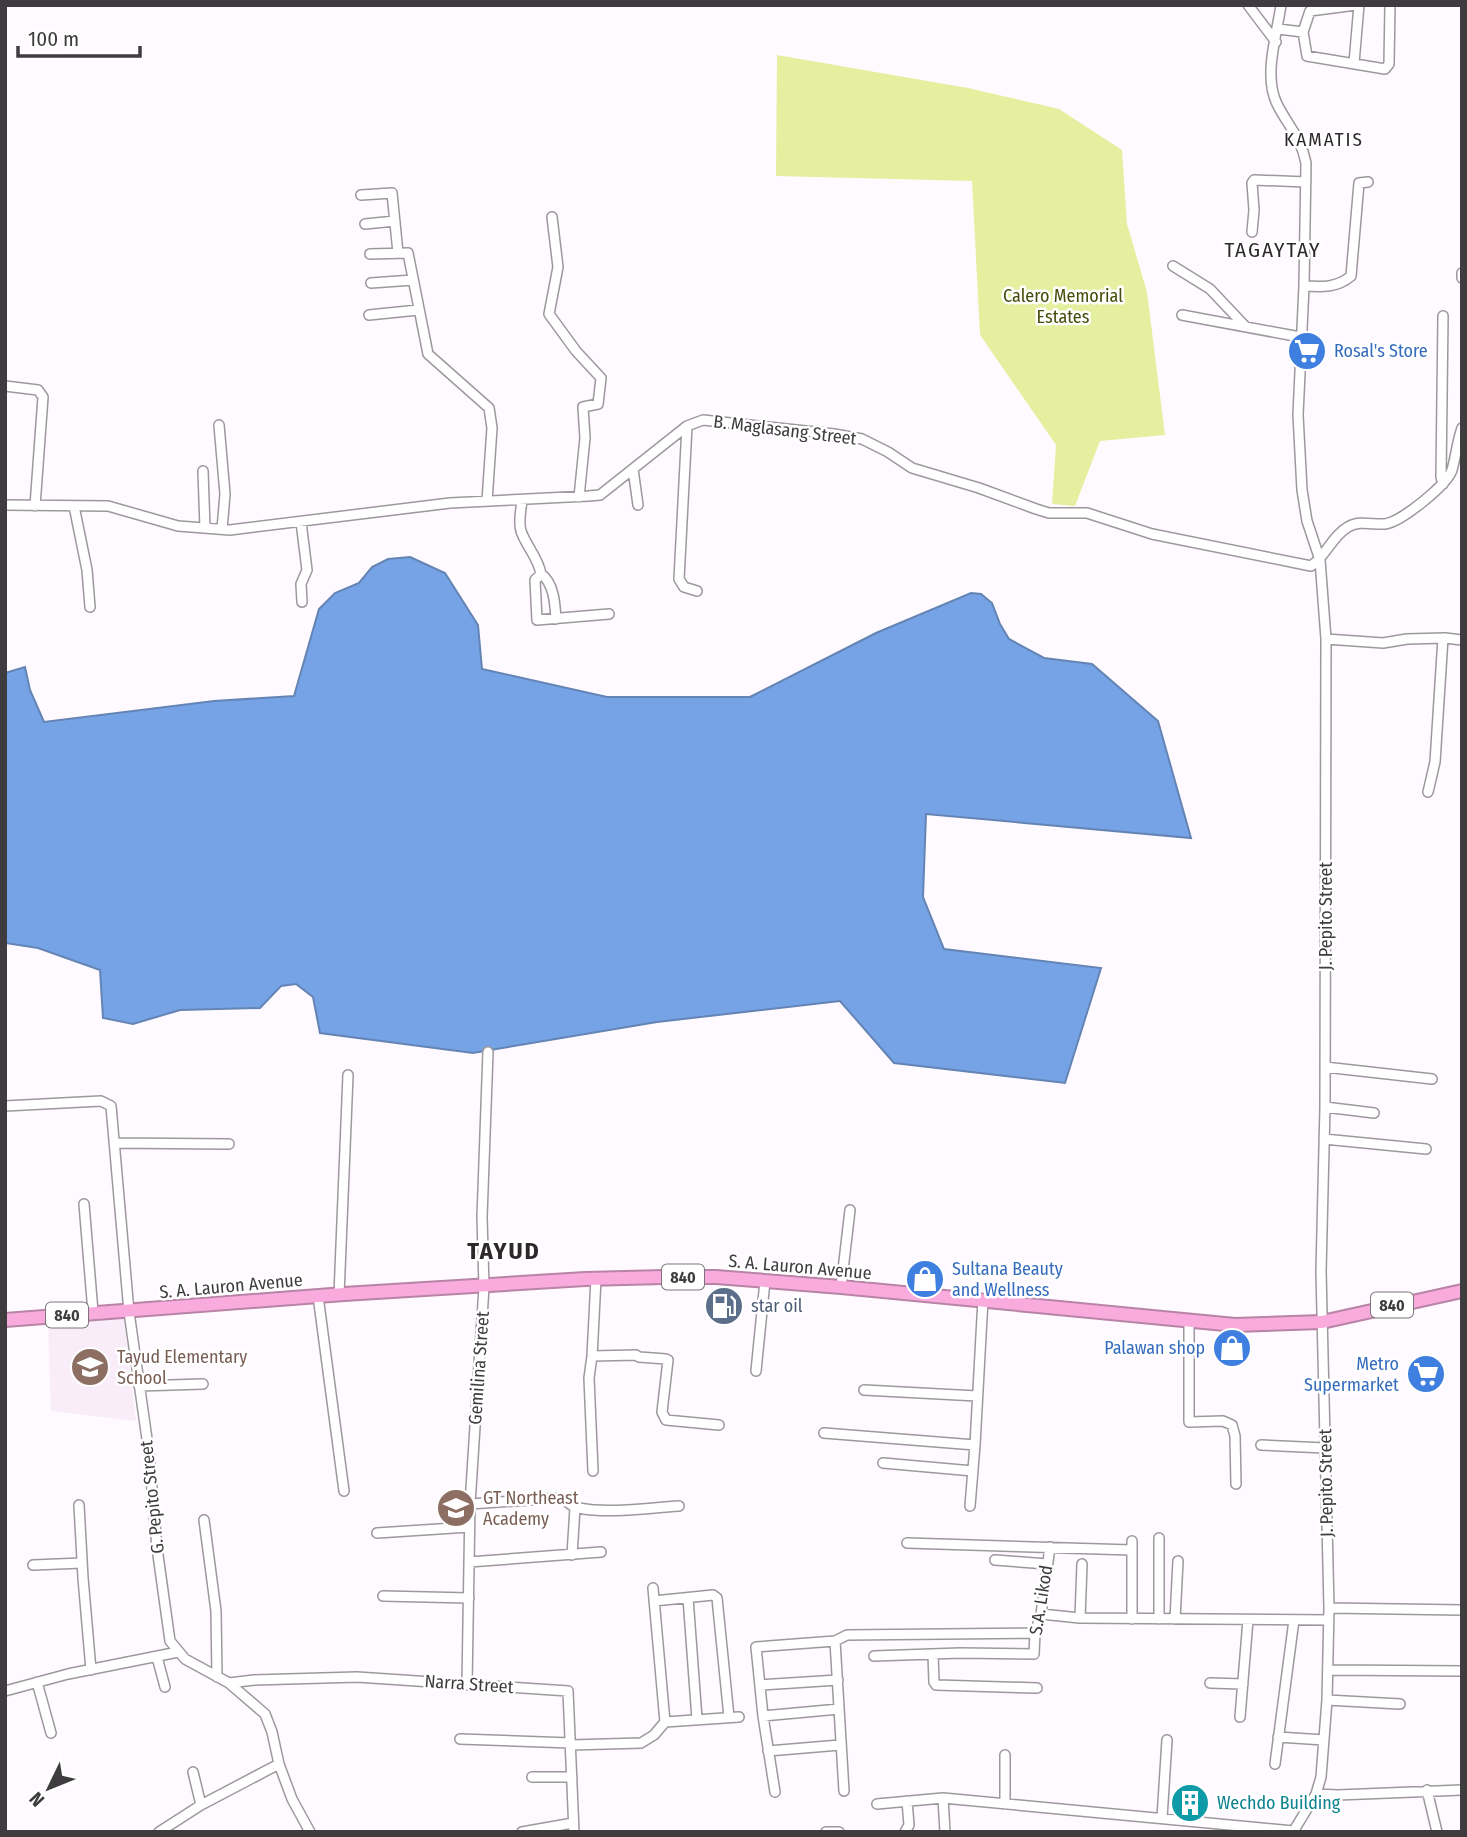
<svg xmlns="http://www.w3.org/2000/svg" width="1467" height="1837" font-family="'Fira Sans Condensed',sans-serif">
<rect width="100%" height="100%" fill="#fffaff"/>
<path fill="#f9edfa" d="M124 1317 136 1421 51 1411 48 1323Z"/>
<path fill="#e5efa0" d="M777 55 968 88 1059 109 1122 150 1127 224 1147 292 1165 435 1100 441 1075 506 1052 504 1056 445 980 335 972 181 776 176Z"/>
<path fill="#75a3e6" stroke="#6484b4" stroke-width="2" d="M410 557 445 573 478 625 482 669 607 697H750L876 633 971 593 981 594 992 603 1000 624 1009 639 1044 658 1092 664 1158 721 1191 838 926 814 923 897 944 949 1101 968 1065 1083 894 1063 840 1001 657 1022 473 1053 320 1033 313 997 296 984 281 986 260 1008 180 1010 133 1024 103 1018 100 970 38 948 5 943V673L25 667 30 690 44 722 214 701 294 696 319 609 335 593 359 583 372 567 388 559Z"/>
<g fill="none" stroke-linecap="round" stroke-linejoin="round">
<defs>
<path id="minor" d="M1248 5 1276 42
M1281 5C1277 34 1263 76 1277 104 1288 126 1301 137 1306 163L1304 286 1298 415 1302 490 1307 521 1320 560 1326 639 1325 1107 1321 1271 1329 1608 1327 1700 1321 1777 1316 1794 1293 1832
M1278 29 1303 32 1310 11 1356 5
M1303 32 1307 56 1385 69 1389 64 1390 5
M1354 63 1359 5
M361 195 392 193 398 253
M552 217 558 267 549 314 576 351 601 378 598 404 583 407 585 438 579 497
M365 224 395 221
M1252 232 1254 210 1252 183 1254 180 1306 182
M370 254 408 253 428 354 489 408 492 428 487 501
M1173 266 1210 289 1245 326
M1462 273V278
M371 283 413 280
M1304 286C1322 287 1337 288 1351 276L1359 183 1368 182
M369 315 418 310
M1182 315 1300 337
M1443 316 1441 477 1443 484
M5 386 38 390 43 397 35 506
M219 425 225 494 222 529
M687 426 679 579 684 587 697 591
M633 469 638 505
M203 471 205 528
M522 501C521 510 518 521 521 531 526 546 538 557 541 574L535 580 537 620 609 614
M5 505 108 506 178 526 230 530 450 503 588 496 600 495 687 426 703 420 834 434 862 439 888 452 912 468 979 488 1036 509 1049 513H1087L1152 534 1311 566C1326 556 1332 536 1348 527 1359 520 1373 525 1385 524 1401 522 1447 485 1452 470 1456 456 1457 442 1462 428
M74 506 87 570 90 607
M301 522 307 570 301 584 302 602
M541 574C554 583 555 604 556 619
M1326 639 1383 643 1407 639 1445 638 1462 640
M1428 792 1435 762 1443 638
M1325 1067 1432 1079
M5 1106 101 1101 111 1106 129 1312 149 1453 157 1548 170 1641 185 1659 229 1683 265 1714 272 1732 279 1764 292 1799 310 1832
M1325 1107 1374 1113
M1324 1139 1426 1149
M114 1143 229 1144
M84 1204 93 1312
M841 1287 850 1210
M339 1295 348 1075
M318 1296 344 1491
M1189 1321V1422L1223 1421 1232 1425 1235 1436 1236 1484
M592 1356 636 1355 639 1357 666 1359 668 1360 662 1412 666 1420 719 1425
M756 1371 765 1281
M139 1386 203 1384
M864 1390 977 1396
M824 1433 975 1445
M1261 1445 1325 1448
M883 1463 973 1471
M593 1471 589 1378 592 1356 596 1279
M470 1504 560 1498C567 1500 571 1507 578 1508 611 1514 646 1508 679 1506
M79 1505 83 1578 91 1670
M970 1506 975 1445 983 1299
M204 1520 216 1611 217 1677
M377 1533 469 1527
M1159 1538V1619
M907 1543 1132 1550
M572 1555 575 1508
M995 1560 1047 1564
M469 1562 601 1552
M33 1565 82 1563
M383 1596 469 1598
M688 1598 697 1719
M654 1601 713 1595 717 1598 729 1717
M1329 1608 1462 1610
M1041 1614 1080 1618 1328 1620
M1080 1618 1082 1564
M1132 1619V1541
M1175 1619 1178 1561
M835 1641 844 1791
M933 1654 934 1682 936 1685 1037 1688
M874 1656 960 1653 1034 1654 1035 1633 1041 1614 1050 1547
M157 1657 165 1687
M1328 1670 1462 1671
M37 1682 51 1733
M229 1683 254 1680 357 1677 568 1691 574 1832
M1210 1683 1243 1684
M467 1685 470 1504 484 1287 482 1217 488 1052
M760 1685 838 1680
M5 1691 68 1674 178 1652
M1327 1700 1400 1704
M763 1716 839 1709
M1240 1717 1248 1620
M665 1722 739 1717
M1278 1737 1324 1740
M460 1739 571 1743
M571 1745 641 1743 654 1735 665 1722 653 1588
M768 1751 840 1745
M1275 1764 1294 1620
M193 1772 201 1805
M532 1777H572
M1427 1790 1437 1832
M775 1792 763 1716 756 1647 835 1641 847 1635 1035 1633
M1316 1794 1338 1795 1462 1790
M943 1798 945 1832
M877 1804 943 1798 1293 1831
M1005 1804V1755
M1162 1818 1167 1740
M159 1832 201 1805 279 1764
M522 1832 573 1823
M826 1832H839
M905 1832 909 1825 907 1801"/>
<path id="highway" d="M5 1320 344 1294 585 1279 664 1277H716L841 1287 1235 1325 1322 1322 1462 1291"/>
</defs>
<use href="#minor" stroke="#9d989e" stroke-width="12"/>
<use href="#highway" stroke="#b884a6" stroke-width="16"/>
<use href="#minor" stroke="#fff" stroke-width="9"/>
<use href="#highway" stroke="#f9abde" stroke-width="12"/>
</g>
<defs>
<symbol id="supermarket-disc" viewBox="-11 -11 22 22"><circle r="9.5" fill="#3f7fe0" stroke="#fff"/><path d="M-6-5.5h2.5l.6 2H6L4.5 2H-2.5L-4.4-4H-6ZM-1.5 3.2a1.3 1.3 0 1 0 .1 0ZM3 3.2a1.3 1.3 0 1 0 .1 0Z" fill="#fff"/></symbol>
<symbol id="shop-disc" viewBox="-11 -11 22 22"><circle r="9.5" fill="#3f7fe0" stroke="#fff"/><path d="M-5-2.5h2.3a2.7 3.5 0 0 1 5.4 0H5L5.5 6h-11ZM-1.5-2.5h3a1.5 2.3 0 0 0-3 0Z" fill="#fff"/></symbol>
<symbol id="fuel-disc" viewBox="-11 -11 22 22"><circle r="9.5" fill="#5c6f8a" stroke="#fff"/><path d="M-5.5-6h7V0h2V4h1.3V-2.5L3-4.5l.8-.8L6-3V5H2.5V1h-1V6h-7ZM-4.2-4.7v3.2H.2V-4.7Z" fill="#fff"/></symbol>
<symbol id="school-disc" viewBox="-11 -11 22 22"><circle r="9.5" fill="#8d6e63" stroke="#fff"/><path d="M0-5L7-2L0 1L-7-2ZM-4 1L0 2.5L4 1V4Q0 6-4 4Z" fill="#fff"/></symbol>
<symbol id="building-disc" viewBox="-11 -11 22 22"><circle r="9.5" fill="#0f9aa8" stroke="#fff"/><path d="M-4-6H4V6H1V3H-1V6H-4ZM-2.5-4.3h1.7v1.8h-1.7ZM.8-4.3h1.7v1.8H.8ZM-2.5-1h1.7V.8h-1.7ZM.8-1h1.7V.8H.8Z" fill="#fff"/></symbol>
</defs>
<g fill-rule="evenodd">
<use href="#supermarket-disc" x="1285" y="329" width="44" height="44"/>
<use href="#shop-disc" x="903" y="1257" width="44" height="44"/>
<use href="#fuel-disc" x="702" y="1284" width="44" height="44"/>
<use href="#shop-disc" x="1210" y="1326" width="44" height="44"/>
<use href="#school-disc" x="68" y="1345" width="44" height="44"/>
<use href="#supermarket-disc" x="1404" y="1352" width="44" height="44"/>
<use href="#school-disc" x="434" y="1486" width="44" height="44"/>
<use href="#building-disc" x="1168" y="1781" width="44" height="44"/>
</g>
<g text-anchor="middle" stroke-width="5" stroke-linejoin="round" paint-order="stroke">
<g fill="#fff" stroke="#787678" stroke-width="2">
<rect x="662" y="1264.5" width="42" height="25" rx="5"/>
<rect x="1371" y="1292.5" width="42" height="25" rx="5"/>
<rect x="46" y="1302.5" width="42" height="25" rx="5"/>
</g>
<g font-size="16" font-weight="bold" fill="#3e3c3e">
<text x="683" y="1283">840</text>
<text x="1392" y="1311">840</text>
<text x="67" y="1321">840</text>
</g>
<g font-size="18" fill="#464c09" stroke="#fff">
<text x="1063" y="302">Calero Memorial<tspan x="1063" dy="21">Estates</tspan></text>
</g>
<g font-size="18" fill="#366cbe" stroke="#fff" text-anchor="start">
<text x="1334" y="357">Rosal's Store</text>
<text x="952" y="1275">Sultana Beauty<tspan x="952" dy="21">and Wellness</tspan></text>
<text x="1205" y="1354" text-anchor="end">Palawan shop</text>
<text x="1399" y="1370" text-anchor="end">Metro<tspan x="1399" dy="21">Supermarket</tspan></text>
</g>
<g font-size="18" fill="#3e3c3e" stroke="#fff">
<text transform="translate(785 430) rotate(7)" y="6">B. Maglasang Street</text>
<text transform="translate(1326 916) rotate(-90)" y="6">J. Pepito Street</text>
<text transform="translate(800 1267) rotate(5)" y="6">S. A. Lauron Avenue</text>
<text transform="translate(231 1286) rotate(-5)" y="6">S. A. Lauron Avenue</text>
<text transform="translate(479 1368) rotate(-86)" y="6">Gemilina Street</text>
<text transform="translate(1326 1483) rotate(-91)" y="6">J. Pepito Street</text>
<text transform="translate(152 1497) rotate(-96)" y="6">G. Pepito Street</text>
<text transform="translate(1041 1600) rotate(-81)" y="6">S.A. Likod</text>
<text transform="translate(469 1684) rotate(4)" y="6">Narra Street</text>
</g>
<g font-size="18" fill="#4e5e75" stroke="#fff" text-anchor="start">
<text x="751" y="1312">star oil</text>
</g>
<g font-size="18" fill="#785e54" stroke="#fff" text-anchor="start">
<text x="117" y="1363">Tayud Elementary<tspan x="117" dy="21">School</tspan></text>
<text x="483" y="1504">GT Northeast<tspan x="483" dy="21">Academy</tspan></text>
</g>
<g font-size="18" fill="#0d838f" stroke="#fff" text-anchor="start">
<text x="1217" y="1809">Wechdo Building</text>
</g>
<g font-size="19" letter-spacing="2" fill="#2c282c" stroke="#fff">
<text x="1324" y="146">KAMATIS</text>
</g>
<g font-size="21" letter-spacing="2" fill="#2c282c" stroke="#fff">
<text x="1273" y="257">TAGAYTAY</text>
</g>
<g font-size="24" font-weight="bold" letter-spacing="2" fill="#2c282c" stroke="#fff">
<text x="504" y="1259">TAYUD</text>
</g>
</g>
<rect width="1467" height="1837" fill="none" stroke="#3e3c3e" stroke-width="14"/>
<g transform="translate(49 1788) rotate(227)" stroke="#ffffff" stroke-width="5" paint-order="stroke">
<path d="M0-5L12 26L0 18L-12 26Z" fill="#3e3c3e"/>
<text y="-10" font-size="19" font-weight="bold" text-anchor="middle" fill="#3e3c3e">N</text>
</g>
<path d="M18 46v10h122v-10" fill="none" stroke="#3e3c3e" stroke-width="3.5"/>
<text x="28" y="46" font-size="21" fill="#3e3c3e" stroke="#ffffff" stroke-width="5" paint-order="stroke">100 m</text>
</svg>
